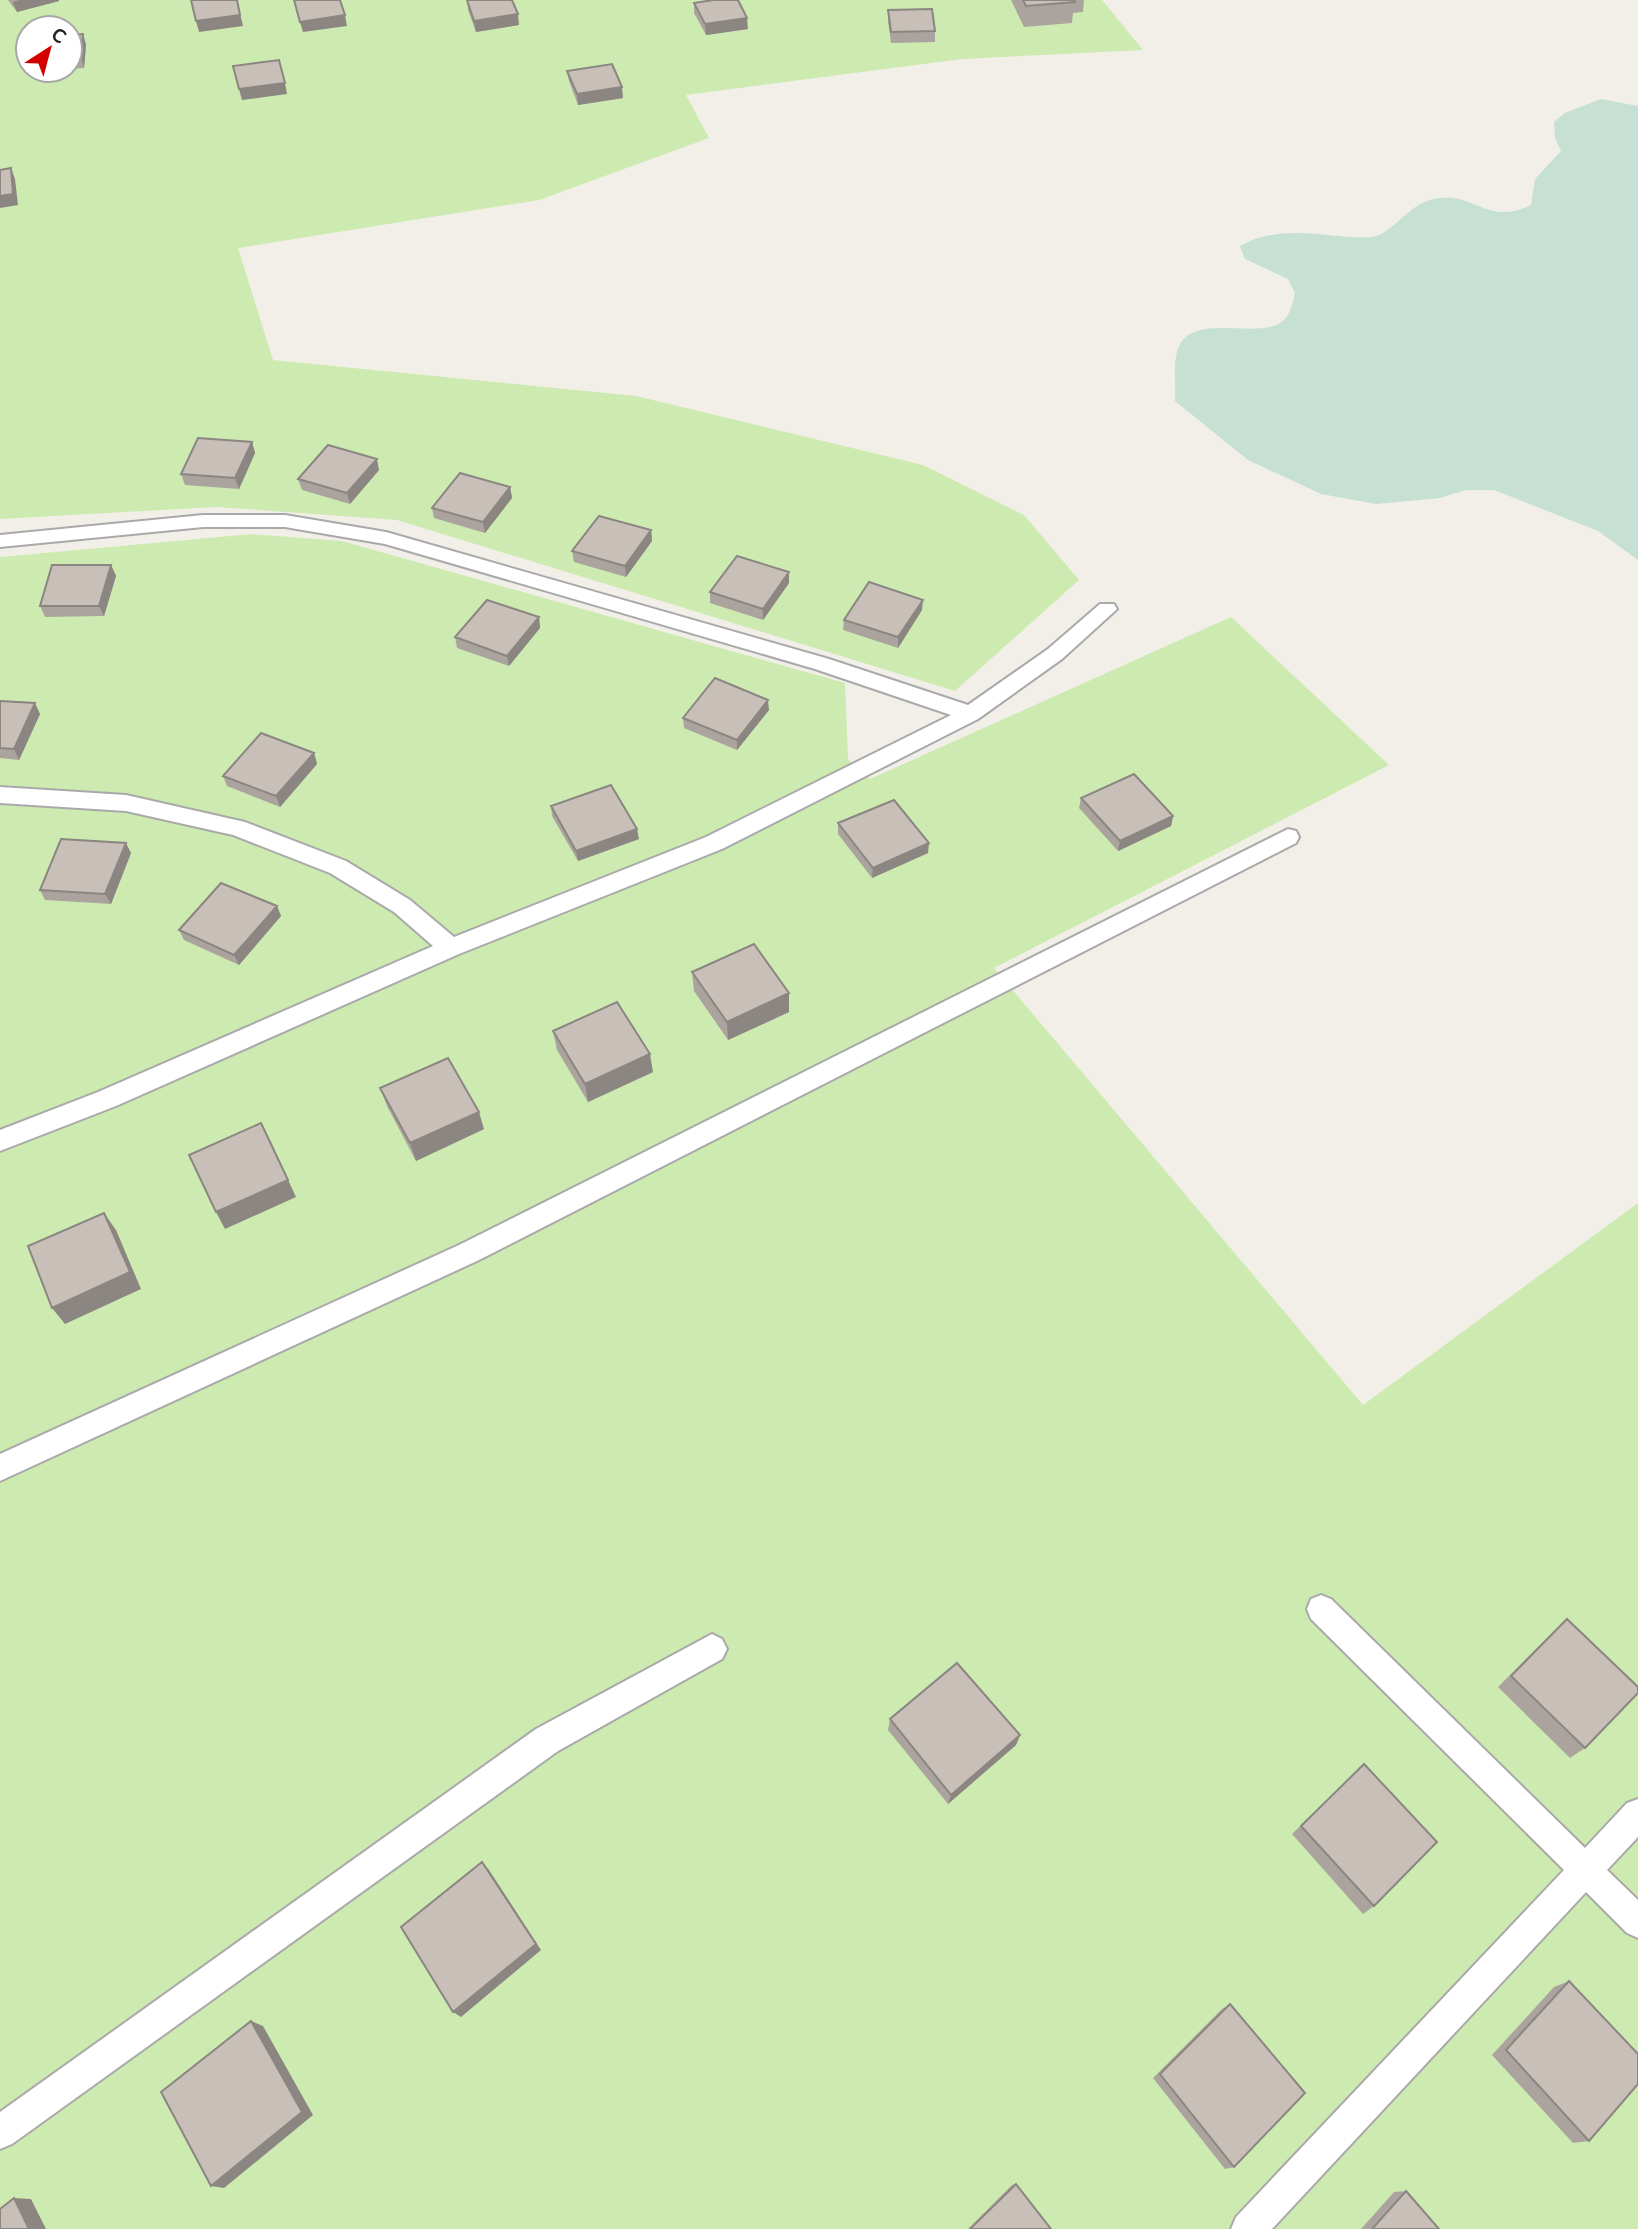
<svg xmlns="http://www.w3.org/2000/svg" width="1638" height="2229" font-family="'Nunito Sans',sans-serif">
<rect width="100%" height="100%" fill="#f2efe9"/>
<path fill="#cdebb0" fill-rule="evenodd" d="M0 0H1102L1143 50 962 59 686 95 709 138 539 200 238 248 273 360 636 396 923 465 1024 515 1079 580 955 691 397 520 217 507 0 519ZM28 28H70V70H28Z
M252 534 342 541 845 683 848 759 870 779 1231 617 1389 765 994 968 1363 1405 1638 1203V2229H0V557Z"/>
<path fill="#c6e0d4" d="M1601 99 1638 106V560L1598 531 1494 490H1466L1440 498 1376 504 1321 494 1248 460 1175 401C1176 386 1173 366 1177 352 1189 307 1262 344 1285 319 1291 312 1293 302 1295 293L1288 279 1245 259 1240 246C1270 229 1304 232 1338 236 1349 237 1365 239 1376 236 1397 230 1408 202 1439 198 1474 193 1489 226 1531 205L1535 179 1561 151 1555 138 1554 122 1565 113Z"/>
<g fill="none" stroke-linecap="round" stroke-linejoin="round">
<defs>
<path id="lane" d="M203 515H285L386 532 829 659 968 705 1048 649 1100 604H1114L1117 609 1062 659 978 719 722 849 459 954 116 1106 0 1151V1130L98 1092 433 946 394 912 330 873 233 835 126 811 0 803V787L126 795 245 822 346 861 410 900 454 937 706 837 951 715 815 669 385 544 285 527H203L0 547V535Z
M1288 829 1296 831 1299 837 1296 843 477 1261 0 1481V1454L459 1245Z
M1321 1595 1331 1599 1585 1848 1627 1803 1638 1799V1837L1607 1870 1638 1900V1938L1627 1933 1586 1892 1272 2229H1231L1236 2217 1564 1870 1311 1619 1307 1609 1311 1599Z
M712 1634 722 1639 727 1649 722 1659 558 1751 12 2144 0 2149V2112L536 1729Z"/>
</defs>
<use href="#lane" stroke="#a9a9a9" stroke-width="4"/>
<use href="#lane" fill="#fff" fill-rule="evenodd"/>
</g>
<path fill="#aba49e" d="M8 0H59V1L17 12Z
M467 0 519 25 476 32 468 10Z
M1011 0H1084L1083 12 1073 13 1072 23 1024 27Z
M694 3 748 29 706 35 694 13Z
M888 10 935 31V42L891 43 888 21Z
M83 34 86 45 84 68 70 69V35Z
M38 70H59L38 72Z
M567 71 623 98 578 105 569 81Z
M252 442 255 453 239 489 185 485 181 474Z
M379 470 350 504 302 490 298 479Z
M510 487 512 498 485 533 434 518 432 508Z
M651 530 652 541 626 577 574 562 572 551Z
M111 565 116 576 104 616 45 617 40 606Z
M789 583 763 620 710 603V592Z
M922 610 898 648 843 630 844 620Z
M539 617 540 628 509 666 457 648 455 637Z
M0 701 40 714 19 760 0 758Z
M769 710 737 750 684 728 683 718Z
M314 753 317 764 280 807 227 786 223 776Z
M1081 798 1173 816 1171 826 1118 851 1079 808Z
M551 806 639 839 578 861 552 816Z
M838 823 928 853 872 878 838 834Z
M131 853 111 904 45 900 40 890Z
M277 906 281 916 239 965 184 940 179 930Z
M692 972 789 1012 728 1040 694 991Z
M553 1031 653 1072 588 1102 557 1050Z
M380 1088 484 1129 416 1161 387 1106Z
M1567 1619 1585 1748 1570 1758 1498 1687 1554 1631Z
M890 1719 1020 1735 1016 1745 948 1804 888 1730Z
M1354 1774 1374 1906 1363 1914 1292 1834Z
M1569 1981 1589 2141 1573 2143 1492 2055 1554 1987Z
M1230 2004 1234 2167 1225 2169 1153 2078 1222 2009Z
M1016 2184 1051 2229H968L1012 2185Z
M1406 2191 1439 2229H1361L1394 2192Z"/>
<path fill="#8b8681" d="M19 0H59V1L17 12 13 2Z
M237 0 243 26 199 32 196 21Z
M518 14 519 25 476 32 474 21Z
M345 15 347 26 303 32 300 22Z
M747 18 748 29 706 35 705 24Z
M83 34 86 45 84 68 81 57Z
M285 83 287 94 242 100 239 89Z
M622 87 623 98 578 105 577 94Z
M11 168 15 179 18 205 0 208V196Z
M252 442 255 453 239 489 235 478Z
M377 459 379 470 350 504 347 493Z
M510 487 512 498 485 533 483 522Z
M651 530 652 541 626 577 625 566Z
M111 565 116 576 104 616 99 606Z
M789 572V583L763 620V609Z
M923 600 922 610 898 648V637Z
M539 617 540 628 509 666 507 656Z
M768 700 769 710 737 750V740Z
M35 703 40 714 19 760 14 749Z
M314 753 317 764 280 807 276 796Z
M1173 816 1171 826 1118 851 1120 841Z
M637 829 639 839 578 861 576 851Z
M126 843 131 853 111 904 105 894Z
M929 843 928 853 872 878 873 868Z
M277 906 281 916 239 965 234 955Z
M789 993V1012L728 1040 727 1022Z
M650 1054 653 1072 588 1102 585 1084Z
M479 1112 484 1129 416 1161 410 1143Z
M270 1141 296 1197 225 1229 216 1212Z
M104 1213 116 1230 141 1289 65 1324 52 1308Z
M1020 1735 1016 1745 948 1804 951 1795Z
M482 1862 489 1870 541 1950 461 2017 453 2012Z
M251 2021 263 2026 313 2115 224 2188 211 2186Z
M14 2198 31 2199 46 2229H29Z"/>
<path fill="#c7bfb8" stroke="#8b8681" stroke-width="2" d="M191 0H237L240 15 196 21Z
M294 0H340L345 15 300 22Z
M467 0H512L518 14 474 21Z
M713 0H738L747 18 705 24 694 3Z
M1023 0H1074L1075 2 1026 6Z
M932 9 935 31 891 32 888 10Z
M83 34 81 57 70 58V35Z
M279 60 285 83 239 89 233 66Z
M612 64 622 87 577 94 567 71Z
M11 168 13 194 0 196V170Z
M198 438 252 442 235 478 181 474Z
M328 445 377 459 347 493 298 479Z
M460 473 510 487 483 522 432 508Z
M599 516 651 530 625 566 572 551Z
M737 556 789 572 763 609 710 592Z
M52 565H111L99 606H40Z
M869 582 923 600 898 637 844 620Z
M487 600 539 617 507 656 455 637Z
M715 678 768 700 737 740 683 718Z
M0 701 35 703 14 749 0 748Z
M261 733 314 753 276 796 223 776Z
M1134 774 1173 816 1120 841 1081 798Z
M611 785 637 829 576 851 551 806Z
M894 800 929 843 873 868 838 823Z
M61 839 126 843 105 894 40 890Z
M221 883 277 906 234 955 179 930Z
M754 944 789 993 727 1022 692 972Z
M617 1002 650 1054 585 1084 553 1031Z
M448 1058 479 1112 410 1143 380 1088Z
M261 1123 288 1180 216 1212 189 1155Z
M104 1213 130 1272 52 1308 28 1246Z
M1567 1619 1638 1687V1693L1585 1748 1511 1676Z
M957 1663 1020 1735 951 1795 890 1719Z
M1364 1764 1437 1842 1374 1906 1301 1826Z
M482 1862 536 1944 453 2012 401 1927Z
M1569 1981 1638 2054V2084L1589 2141 1506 2050Z
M1230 2004 1305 2093 1234 2167 1160 2074Z
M251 2021 302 2112 211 2186 161 2092Z
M1016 2184 1051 2229H970Z
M1406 2191 1439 2229H1372Z
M14 2198 29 2229H0V2209Z"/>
<g transform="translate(49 49) rotate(36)"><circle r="33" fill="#ffffff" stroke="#a7a7a7" stroke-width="2"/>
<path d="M0-5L12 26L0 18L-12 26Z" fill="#d40000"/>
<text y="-10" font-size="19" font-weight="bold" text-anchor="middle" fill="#222222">С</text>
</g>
</svg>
